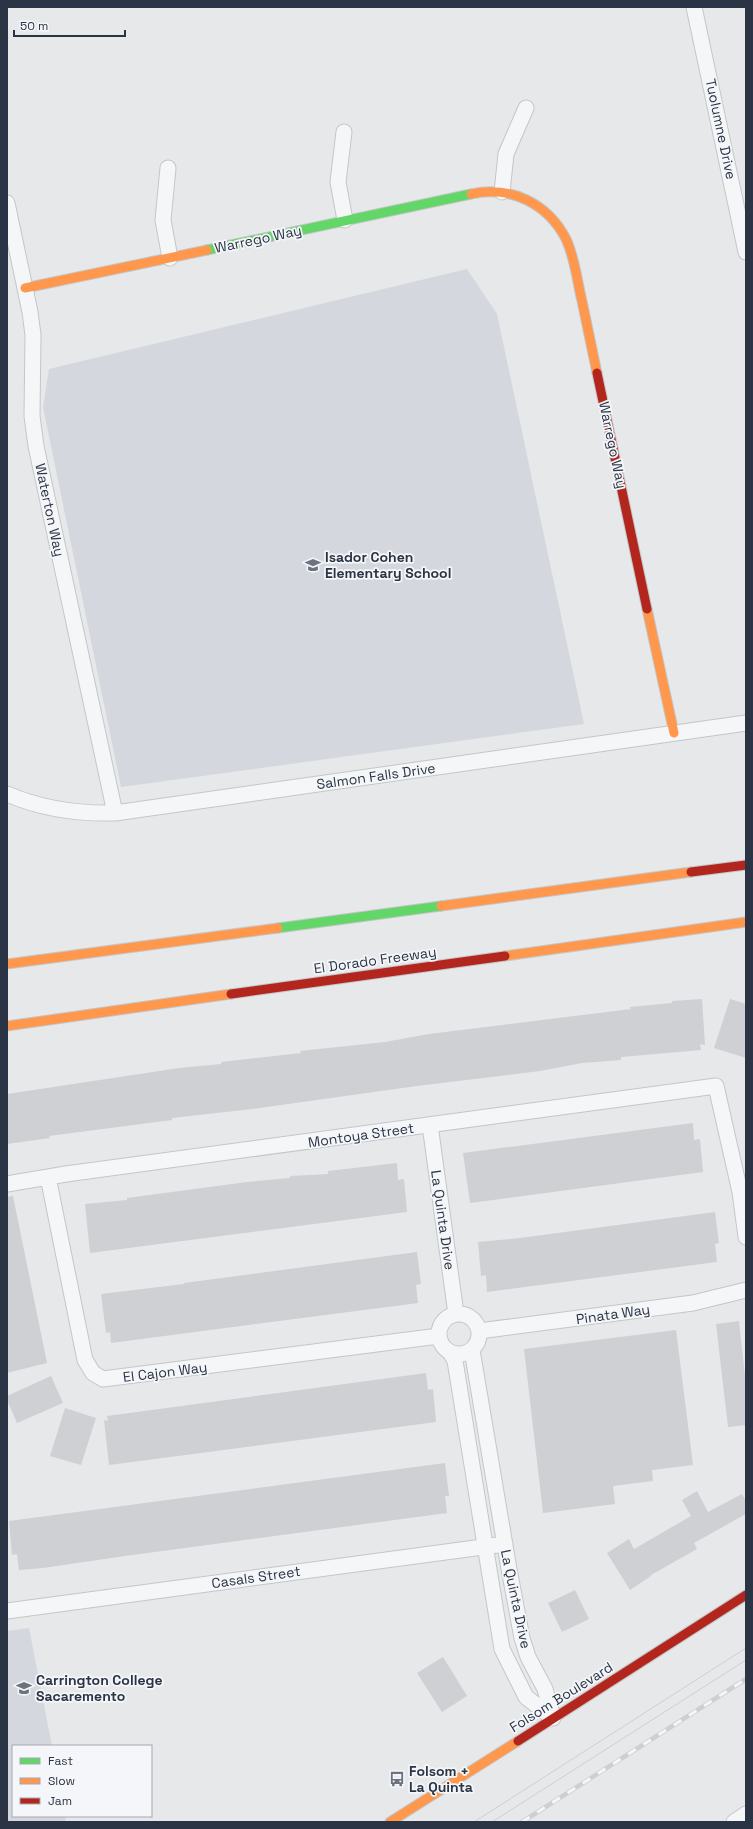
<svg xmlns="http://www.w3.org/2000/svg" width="753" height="1829" font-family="'Space Grotesk',sans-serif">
<rect width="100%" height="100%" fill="#e6e8ea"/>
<path fill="#d4d7dd" d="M467 269 497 314 584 724 121 787 43 407 49 369Z
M29 1628 52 1746H13V1816H65L66 1822H7V1631Z"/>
<path fill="#ced0d3" d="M702 999 705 1045 700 1044 701 1050 621 1057V1060L582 1063 540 1071 417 1086 252 1109 172 1118V1120L49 1136 50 1138 7 1144V1094L179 1068 221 1064V1062L301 1053 300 1051 385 1042 429 1034 631 1009 630 1007 672 1003V1001Z
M730 999 746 1004V1058L714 1048Z
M693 1123 694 1140 700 1139 703 1172 470 1203 463 1153Z
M397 1163 398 1180 404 1179 407 1212 90 1253 85 1204 127 1200V1198L247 1182 290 1178V1176L328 1174V1171Z
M13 1196 47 1363 7 1373V1197Z
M715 1212 719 1243 715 1244 717 1262 487 1292 486 1275 481 1276 478 1242 520 1238Z
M417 1252 421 1284 416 1285 418 1303 111 1343 110 1332 106 1333 101 1294 184 1284V1283Z
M739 1321 746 1385V1425L728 1427 716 1324Z
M676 1330 693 1465 652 1470 653 1481 613 1486 615 1504 543 1513 524 1349Z
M426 1373 428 1390 433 1389 436 1422 109 1465 104 1420 108 1421 107 1416Z
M51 1376 63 1403 17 1423 7 1400V1396Z
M65 1408 96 1418 81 1465 50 1456Z
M445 1463 449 1496H445L447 1513 125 1556 43 1568 19 1570 17 1554 12 1555 9 1521Z
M697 1491 708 1512 742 1494 746 1501V1514L694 1543 697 1549 651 1575V1576L630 1590 607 1553 629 1539 634 1549 691 1516 682 1500Z
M575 1590 589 1619 562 1632 548 1603Z
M443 1657 467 1696 442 1712 417 1673Z"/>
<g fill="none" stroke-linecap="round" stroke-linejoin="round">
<defs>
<path id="street" d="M694 7 746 252
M344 132 338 182 345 220
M168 168 163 220 170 258
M502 192 506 154 526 108
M7 203 30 312 33 335 32 416 36 446 115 813
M7 794C42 809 77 814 115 813L746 723
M430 1125 456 1314
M48 1177 85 1360 93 1373 103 1379 439 1336
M7 1184 66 1174 716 1086 740 1192 746 1237
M439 1334a20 20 0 1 1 40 0a20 20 0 1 1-40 0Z
M479 1331 693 1303 746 1290
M472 1350 509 1569 522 1638 528 1657 545 1689 553 1718
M450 1352 455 1361 502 1649 526 1697 553 1718
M7 1611 505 1544
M734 1822 746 1814"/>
<path id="fast" d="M207 250 471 194
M278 928 441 906"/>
<path id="slow" d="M471 194C511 185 548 204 566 239 575 258 577 281 582 301 587 325 592 349 597 373
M25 288 207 250
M647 609 674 733
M441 906 691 872
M505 956 746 922
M7 964 278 928
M7 1026 231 994
M390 1822 518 1741"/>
<path id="jam" d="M597 373 647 609
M691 872 746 865
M231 994 505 956
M518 1741 746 1595"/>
</defs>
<use href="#street" stroke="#c4c6c8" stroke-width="17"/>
<use href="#fast" stroke="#c4c6c8" stroke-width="11"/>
<use href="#slow" stroke="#c4c6c8" stroke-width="11"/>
<use href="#jam" stroke="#c4c6c8" stroke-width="11"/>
<use href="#street" stroke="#f5f6f7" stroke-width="15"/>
<use href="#fast" stroke="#63d668" stroke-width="9"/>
<use href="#slow" stroke="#ff974d" stroke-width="9"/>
<use href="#jam" stroke="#b3261e" stroke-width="9"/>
<path stroke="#cecfd2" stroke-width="1" d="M474 1822 746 1648
M492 1822 746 1660"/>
<defs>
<path id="rail" d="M522 1822 746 1679"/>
</defs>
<use href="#rail" stroke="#cecfd2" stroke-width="4.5"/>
<use href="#rail" stroke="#f4f6f9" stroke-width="3" stroke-dasharray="9" stroke-linecap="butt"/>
</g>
<defs>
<symbol id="school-bare" viewBox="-9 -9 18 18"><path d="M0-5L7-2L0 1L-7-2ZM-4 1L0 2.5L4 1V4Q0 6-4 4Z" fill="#6c737f" stroke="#f4f6f9" stroke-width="2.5" paint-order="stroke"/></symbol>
<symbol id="university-bare" viewBox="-9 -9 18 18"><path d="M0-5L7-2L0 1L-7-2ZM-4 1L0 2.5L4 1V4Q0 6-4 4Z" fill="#6c737f" stroke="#f4f6f9" stroke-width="2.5" paint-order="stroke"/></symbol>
<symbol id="bus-bare" viewBox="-9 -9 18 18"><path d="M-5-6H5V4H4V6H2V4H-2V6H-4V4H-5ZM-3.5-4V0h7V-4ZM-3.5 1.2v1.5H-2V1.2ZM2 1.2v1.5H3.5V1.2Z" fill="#6c737f" stroke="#f4f6f9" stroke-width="2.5" paint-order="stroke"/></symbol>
</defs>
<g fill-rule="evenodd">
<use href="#school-bare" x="302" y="554" width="22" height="22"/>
<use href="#university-bare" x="13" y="1677" width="22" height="22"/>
<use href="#bus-bare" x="386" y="1768" width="22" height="22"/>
</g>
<g text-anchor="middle" stroke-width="3.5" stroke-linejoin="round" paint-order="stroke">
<g font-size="14" fill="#2b3445" stroke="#f4f6f9">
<text transform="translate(721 129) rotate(78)" y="5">Tuolumne Drive</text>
<text transform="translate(258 239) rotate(-12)" y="5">Warrego Way</text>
<text transform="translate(613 445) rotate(78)" y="5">Warrego Way</text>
<text transform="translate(50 510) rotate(78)" y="5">Waterton Way</text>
<text transform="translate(376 776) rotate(-8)" y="5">Salmon Falls Drive</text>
<text transform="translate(375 960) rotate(-8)" y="5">El Dorado Freeway</text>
<text transform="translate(361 1135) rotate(-8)" y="5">Montoya Street</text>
<text transform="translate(443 1220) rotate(82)" y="5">La Quinta Drive</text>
<text transform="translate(613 1314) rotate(-8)" y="5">Pinata Way</text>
<text transform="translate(165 1372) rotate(-7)" y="5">El Cajon Way</text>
<text transform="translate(256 1577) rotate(-8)" y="5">Casals Street</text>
<text transform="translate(516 1599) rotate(78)" y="5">La Quinta Drive</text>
<text transform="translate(561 1697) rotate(-32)" y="5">Folsom Boulevard</text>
</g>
<g font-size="14" font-weight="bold" fill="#2b3445" stroke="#f4f6f9" text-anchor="start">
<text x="325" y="562">Isador Cohen<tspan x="325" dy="16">Elementary School</tspan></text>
<text x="36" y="1685">Carrington College<tspan x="36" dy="16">Sacaremento</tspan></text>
<text x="409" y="1776">Folsom +<tspan x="409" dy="16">La Quinta</tspan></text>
</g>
</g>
<rect width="753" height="1829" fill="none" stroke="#2b3445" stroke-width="16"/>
<rect x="12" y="1745" width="140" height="72" fill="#f4f6f9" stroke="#a4a8b1"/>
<rect x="20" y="1758" width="20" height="6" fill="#63d668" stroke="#a4a8b1"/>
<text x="48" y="1765" font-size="12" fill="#2b3445">Fast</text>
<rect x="20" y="1778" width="20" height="6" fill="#ff974d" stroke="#a4a8b1"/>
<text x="48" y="1785" font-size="12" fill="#2b3445">Slow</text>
<rect x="20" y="1798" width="20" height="6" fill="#b3261e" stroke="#a4a8b1"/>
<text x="48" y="1805" font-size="12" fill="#2b3445">Jam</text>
<path d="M14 30v6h111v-6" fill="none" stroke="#2b3445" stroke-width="2"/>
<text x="20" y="30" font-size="12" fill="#2b3445" stroke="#f4f6f9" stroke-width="3" paint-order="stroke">50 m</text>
</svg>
